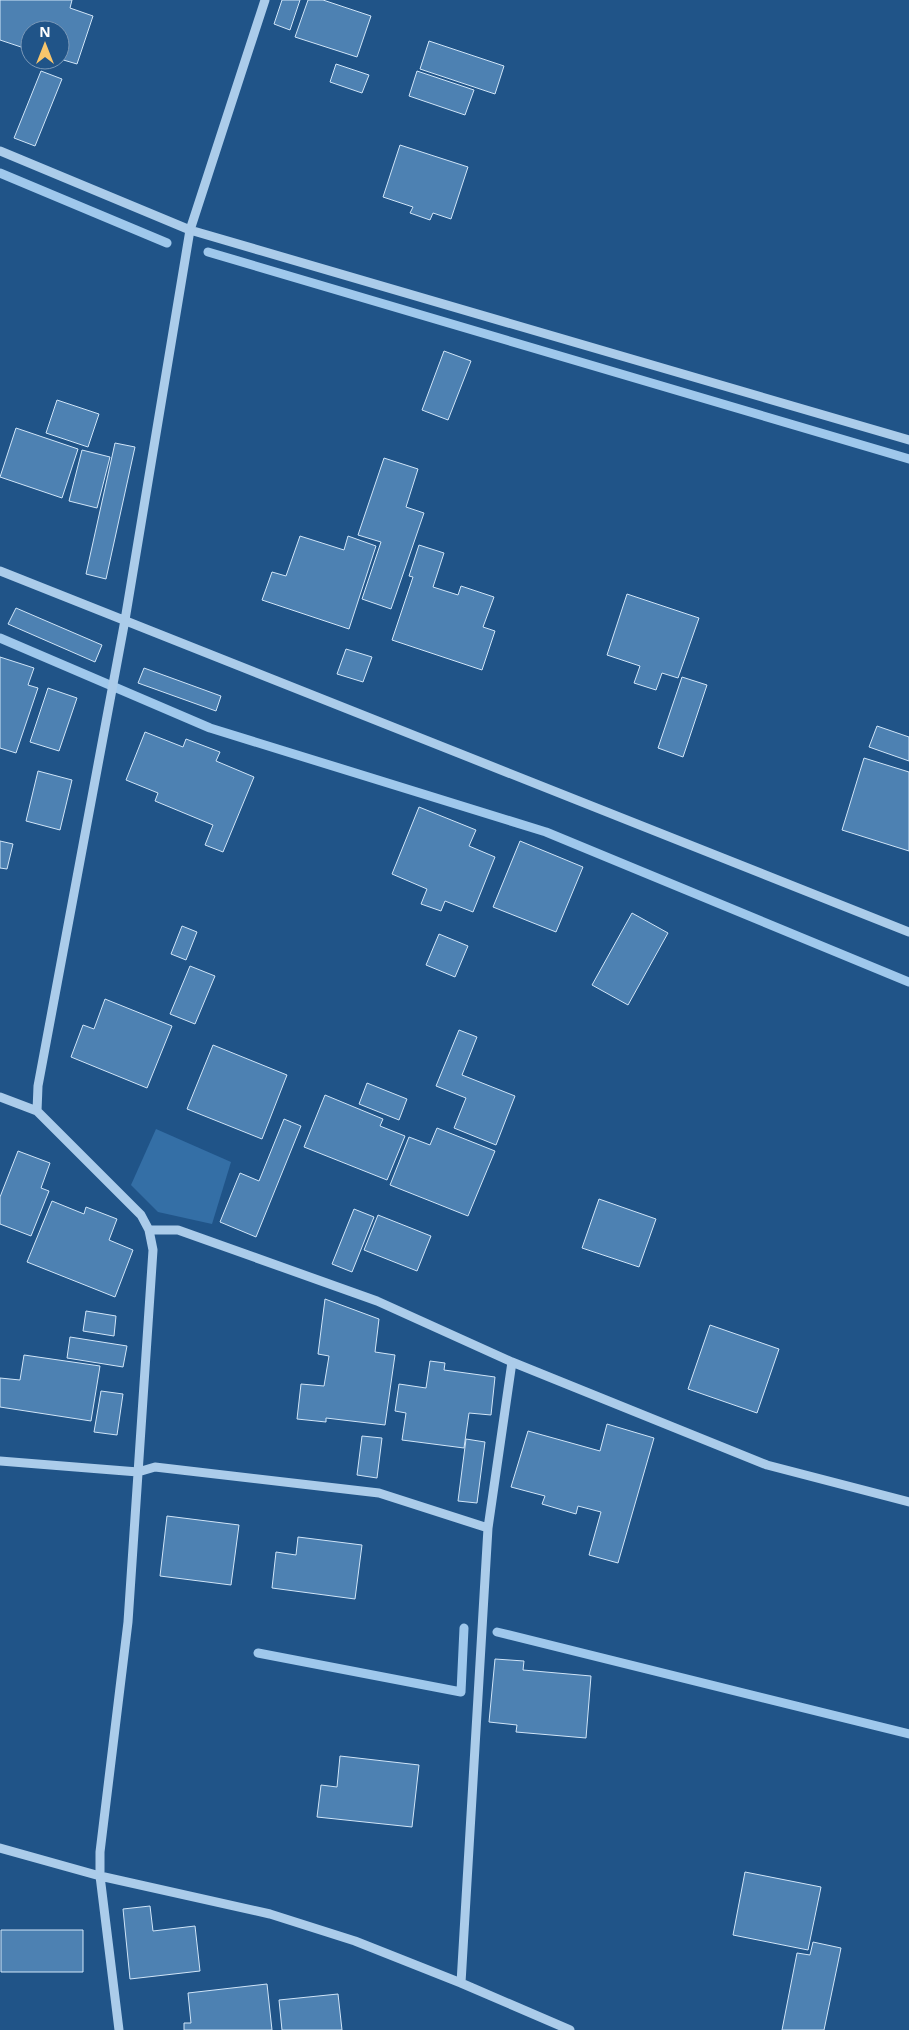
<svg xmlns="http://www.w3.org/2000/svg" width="909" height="2030" font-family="'Open Sans',sans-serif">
<rect width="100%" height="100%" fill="#205488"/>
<path fill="#346fa6" d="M156 1129 231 1162 212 1224 158 1212 131 1185Z"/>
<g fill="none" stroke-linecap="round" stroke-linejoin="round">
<path stroke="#9fc8ec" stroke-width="9" d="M0 173 167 243
M208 252 909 459
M0 638 210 728 546 832 909 982
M497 1632 909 1734
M258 1653 461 1692 464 1628"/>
</g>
<path fill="#4d81b2" stroke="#d0e5f8" d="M0 0H72L70 8 93 16 77 64 60 59V30H30V50L0 40Z
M282 0H300L290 30 274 24Z
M308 0H323L371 16 357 57 295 37Z
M429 41 504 66 495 94 420 69Z
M336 64 369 75 362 93 330 82Z
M41 71 62 79 35 146 14 138Z
M417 71 474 90 465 115 409 96Z
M400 145 468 167 451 219 433 213 430 220 410 213 413 207 383 197Z
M444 351 471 361 448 420 422 410Z
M57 400 99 414 88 447 46 433Z
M16 428 78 449 62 498 0 477Z
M115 443 135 447 106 579 86 574Z
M82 450 110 457 97 508 69 501Z
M384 458 418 469 406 507 424 513 391 609 362 599 381 542 358 535Z
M300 536 344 550 348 536 376 546 349 629 262 600 272 572 286 576Z
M419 545 444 553 433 587 458 595 461 586 494 597 483 627 495 631 482 670 392 640 413 577 409 576Z
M627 594 699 618 678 678 662 673 656 690 634 683 640 666 607 655Z
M16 608 102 645 95 662 8 624Z
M346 649 372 657 363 682 337 674Z
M0 657 34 668 28 685 38 688 16 753 0 748Z
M144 668 221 696 216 711 138 683Z
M682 677 707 685 683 757 658 748Z
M48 688 77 698 59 751 30 742Z
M877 726 909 737V761L869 747Z
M145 732 183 747 186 739 220 752 216 761 254 777 223 852 205 845 213 825 155 801 158 793 126 780Z
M864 758 909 772V851L842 830Z
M38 771 72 780 60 830 26 821Z
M419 807 476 830 469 846 495 857 473 912 445 901 441 911 421 904 427 889 392 874Z
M0 841 13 844 7 869 0 868Z
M520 841 583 867 556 932 493 907Z
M632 913 668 933 628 1005 592 985Z
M182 926 197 932 186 960 171 954Z
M439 934 468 946 455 977 426 965Z
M190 966 215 976 195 1024 170 1014Z
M105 999 172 1026 147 1088 71 1057 83 1025 94 1029Z
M459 1030 477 1037 462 1075 515 1096 496 1145 454 1128 466 1098 436 1086Z
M213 1045 287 1075 262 1139 187 1109Z
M367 1083 407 1099 399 1120 359 1104Z
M325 1095 383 1119 380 1126 405 1136 387 1180 304 1147Z
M284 1119 301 1126 256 1237 220 1222 240 1173 259 1181Z
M437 1128 495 1151 468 1216 390 1185 409 1137 430 1145Z
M18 1151 50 1163 41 1188 49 1191 31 1236 0 1224V1197Z
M599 1199 656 1219 639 1267 582 1248Z
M52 1201 84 1214 86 1207 117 1219 109 1240 133 1250 115 1297 27 1262Z
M354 1209 374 1217 352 1272 332 1264Z
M378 1215 431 1236 417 1271 364 1250Z
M325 1299 379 1319 375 1352 395 1355 385 1425 326 1418V1422L297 1419 301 1384 324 1386 329 1356 318 1354Z
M86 1311 116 1316 114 1336 83 1331Z
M710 1325 779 1349 757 1413 688 1389Z
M70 1337 127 1346 123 1367 67 1358Z
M24 1355 100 1366 91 1421 0 1407V1378L20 1380Z
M430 1361 445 1363 444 1370 495 1377 491 1415 469 1413 464 1448 402 1440 406 1413 395 1411 399 1384 426 1388Z
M101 1391 123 1394 117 1435 94 1432Z
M607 1424 654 1438 618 1563 589 1555 601 1512 578 1506 576 1514 542 1504 545 1496 511 1487 528 1431 600 1451Z
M362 1436 382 1438 377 1478 357 1475Z
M466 1439 485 1442 477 1503 458 1501Z
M167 1516 239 1525 231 1585 160 1576Z
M298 1537 362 1545 355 1599 272 1588 276 1552 296 1555Z
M495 1659 524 1661 523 1670 591 1676 586 1738 516 1732 517 1725 489 1722Z
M340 1756 419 1765 412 1827 317 1817 321 1785 337 1787Z
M745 1872 821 1887 808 1950 733 1935Z
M150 1906 153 1931 195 1926 200 1971 130 1979 123 1909Z
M1 1930H83V1972H1Z
M813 1942 841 1948 824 2030H782L797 1953 810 1955Z
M267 1984 272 2030H184V2023H191L188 1993Z
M338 1994 342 2030H282L279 2000Z"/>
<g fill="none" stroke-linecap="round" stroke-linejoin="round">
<path stroke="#abccea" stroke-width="9" d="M0 151 190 230 909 440
M0 571 909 932
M0 1097 37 1111 141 1215 149 1230 153 1250 128 1622 100 1852V1876L119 2030
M37 1111 38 1086 125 620 190 230 265 0
M149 1230H178L377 1301 512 1362 767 1465 909 1502
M0 1461 138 1472 155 1467 379 1493 488 1528
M0 1848 100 1876 270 1914 355 1941 461 1983 570 2030
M461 1983 488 1528 512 1362"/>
</g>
<g transform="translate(45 45)"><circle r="24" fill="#205488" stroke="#7998b8"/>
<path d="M0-4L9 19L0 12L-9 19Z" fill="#f8c66c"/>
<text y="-8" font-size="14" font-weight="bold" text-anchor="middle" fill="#ffffff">N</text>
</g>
</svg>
